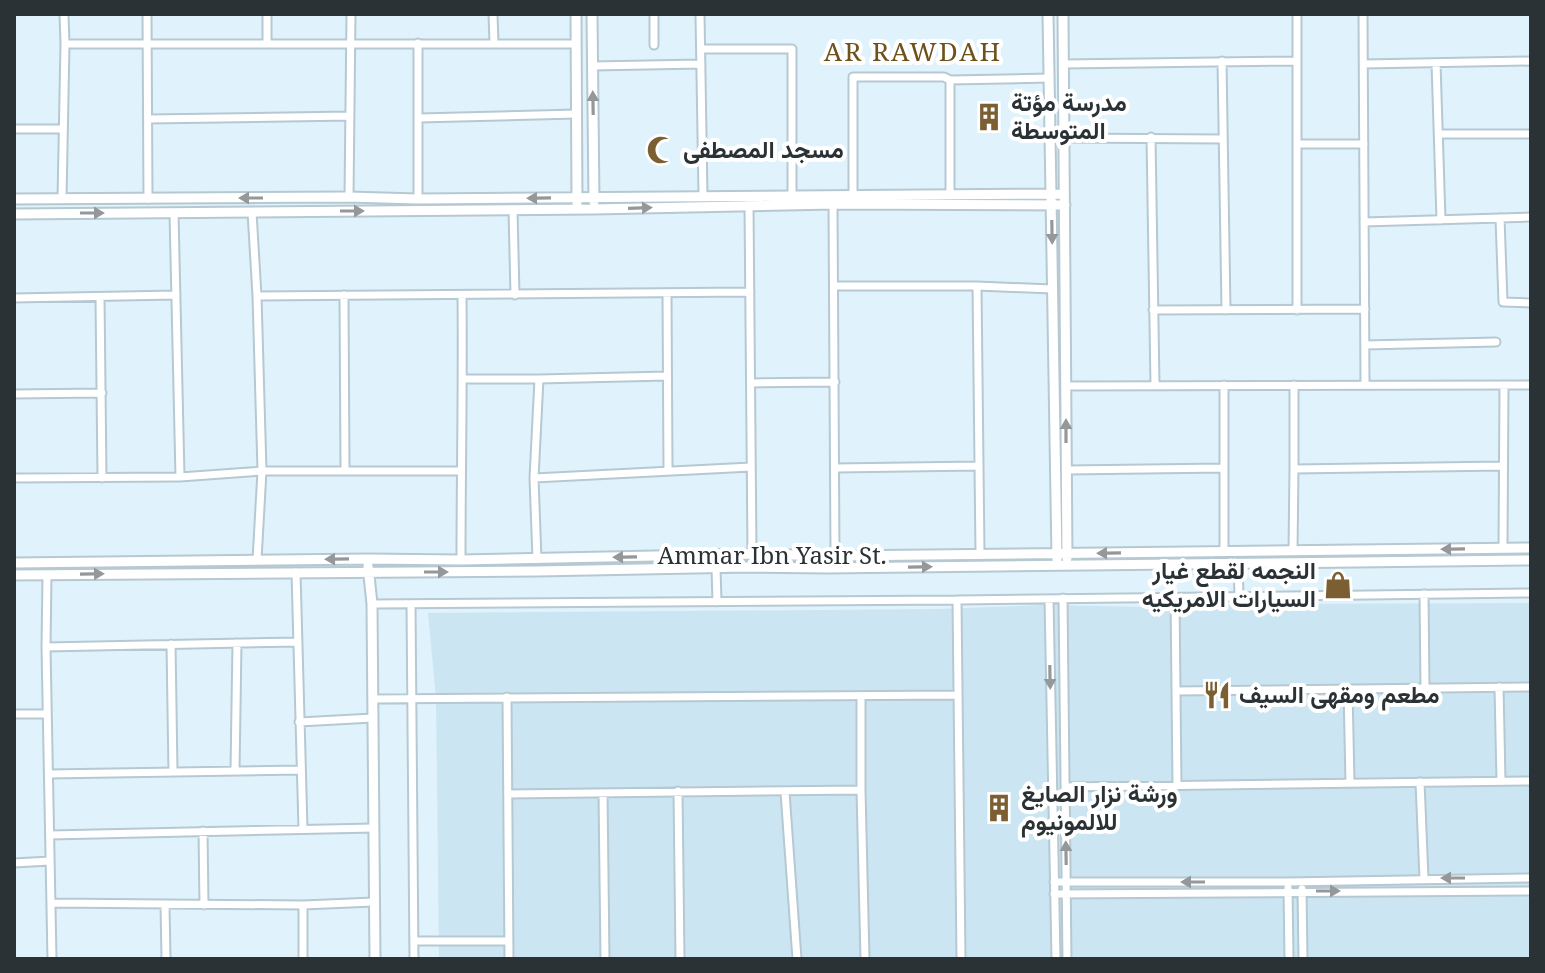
<svg xmlns="http://www.w3.org/2000/svg" width="1545" height="973" font-family="'Noto Serif',Vazirmatn,serif">
<rect width="100%" height="100%" fill="#e0f3fc"/>
<path fill="#cbe6f2" d="M1531 603V959H439L436 699 428 613 937 609 1043 605 1151 607 1248 604Z"/>
<g fill="none" stroke-linecap="round" stroke-linejoin="round">
<defs>
<path id="minor" d="M147 14 148 199
M267 14V44
M493 14 494 43
M700 14 703 196
M1297 14V310
M1363 14 1365 385
M418 43V199
M65 44H576
M654 45V14
M701 49H792V195
M1222 61 1226 310
M1436 63 1441 220
M1064 64 1297 61
M1364 64 1531 61
M592 66 701 64
M419 118 576 114
M148 119 350 116
M14 129H63
M1439 134H1531
M1151 137 1155 385
M1064 138 1223 139
M1297 144H1364
M853 195V77H944L950 80
M950 195V80L1049 78
M349 197 351 14
M62 199 65 44 64 14
M833 204 835 556
M749 205 752 554
M513 210 515 295
M252 212 257 296 262 471 257 560
M174 213 180 477
M1500 218 1503 302 1531 303
M1364 222 1531 217
M834 286H977L1052 289
M977 286 980 554
M667 293 668 470
M344 295 345 470
M257 296 750 292
M100 297 102 478
M14 298 176 295
M1153 310 1365 309
M1365 345 1496 342
M463 379H539L667 376
M751 383 835 382
M1066 386 1531 385
M14 394 102 393
M836 468 978 466
M1294 469V385
M1067 470 1224 468
M14 478 180 477 262 471H461
M534 478 751 467
M1503 548 1504 385
M1224 551V385
M1293 551 1294 469 1503 466
M537 559 534 478 539 379
M461 560C461 472 463 384 462 295
M1238 563 1239 596
M716 568 717 602
M296 572 303 829
M47 575 46 647 52 959
M1424 594 1425 688
M1175 597 1177 786
M1063 598 1067 959
M1049 599 1056 959
M957 600 961 959
M372 604 957 600 1531 593
M411 604 414 959
M171 644 173 772
M46 647 298 642
M1499 687 1501 781
M1348 689 1350 783
M1176 691 1531 687
M861 696V790L865 959
M507 697 509 959
M373 699 958 695
M14 714H47
M299 722 373 718
M235 771 237 643
M49 774 301 770
M1420 782 1424 879
M1065 787 1531 781
M678 791 680 959
M785 792 797 959
M603 793 605 959
M508 794 861 790
M203 831 204 905
M50 835 374 828
M14 863 50 861
M1054 882H1287L1531 878
M1288 888 1289 959
M1302 889 1303 959
M1054 894 1531 891
M51 903 303 905 374 902
M165 905 166 959
M303 905V959
M414 941H508"/>
<path id="tertiary" d="M576 14 577 203
M592 14 594 202
M1048 14 1057 559
M1063 14 1067 558
M14 199 349 197 418 199 1064 194
M14 214 594 209 833 204 1065 205
M14 563 368 559 461 560 752 554 835 556 1531 548
M368 566 372 604 375 959
M14 575 537 571 748 567 827 568 1531 560"/>
</defs>
<use href="#minor" stroke="#b6c8d1" stroke-width="11"/>
<use href="#tertiary" stroke="#b6c8d1" stroke-width="13"/>
<use href="#minor" stroke="#fff" stroke-width="7"/>
<use href="#tertiary" stroke="#fff" stroke-width="9"/>
</g>
<defs><path id="oneway-solid" d="M-6-.8H1V-3.2L6.5 0L1 3.2V.8H-6Z" transform="scale(2)"/></defs>
<g fill="#94989a">
<use href="#oneway-solid" transform="translate(593 103) rotate(-91)"/>
<use href="#oneway-solid" transform="translate(251 198) rotate(180)"/>
<use href="#oneway-solid" transform="translate(539 198) rotate(179)"/>
<use href="#oneway-solid" transform="translate(640 208) rotate(-2)"/>
<use href="#oneway-solid" transform="translate(352 211)"/>
<use href="#oneway-solid" transform="translate(92 213)"/>
<use href="#oneway-solid" transform="translate(1052 232) rotate(89)"/>
<use href="#oneway-solid" transform="translate(1066 431) rotate(-90)"/>
<use href="#oneway-solid" transform="translate(1453 549) rotate(179)"/>
<use href="#oneway-solid" transform="translate(1109 553) rotate(179)"/>
<use href="#oneway-solid" transform="translate(625 557) rotate(179)"/>
<use href="#oneway-solid" transform="translate(337 559) rotate(179)"/>
<use href="#oneway-solid" transform="translate(920 567) rotate(-1)"/>
<use href="#oneway-solid" transform="translate(436 572)"/>
<use href="#oneway-solid" transform="translate(92 574) rotate(-1)"/>
<use href="#oneway-solid" transform="translate(1050 677) rotate(89)"/>
<use href="#oneway-solid" transform="translate(1066 853) rotate(-91)"/>
<use href="#oneway-solid" transform="translate(1453 878) rotate(180)"/>
<use href="#oneway-solid" transform="translate(1193 882) rotate(-180)"/>
<use href="#oneway-solid" transform="translate(1328 891)"/>
</g>
<defs>
<symbol id="building-bare" viewBox="-9 -9 18 18"><path d="M-4-6H4V6H1V3H-1V6H-4ZM-2.5-4.3h1.7v1.8h-1.7ZM.8-4.3h1.7v1.8H.8ZM-2.5-1h1.7V.8h-1.7ZM.8-1h1.7V.8H.8Z" fill="#7b5f32" stroke="#fff" stroke-width="2.5" paint-order="stroke"/></symbol>
<symbol id="mosque-bare" viewBox="-9 -9 18 18"><path d="M3.5-4.9A6 6 0 1 0 3.5 4.9A5 5 0 1 1 3.5-4.9Z" fill="#7b5f32" stroke="#fff" stroke-width="2.5" paint-order="stroke"/></symbol>
<symbol id="shop-bare" viewBox="-9 -9 18 18"><path d="M-5-2.5h2.3a2.7 3.5 0 0 1 5.4 0H5L5.5 6h-11ZM-1.5-2.5h3a1.5 2.3 0 0 0-3 0Z" fill="#7b5f32" stroke="#fff" stroke-width="2.5" paint-order="stroke"/></symbol>
<symbol id="restaurant-bare" viewBox="-9 -9 18 18"><path d="M-5-6h1v4h1v-4h1v4h1v-4h1v5L-1.5 .5V6h-2V.5L-5-1ZM5-6V6H3V1.5H1.5Q1.5-4 5-6Z" fill="#7b5f32" stroke="#fff" stroke-width="2.5" paint-order="stroke"/></symbol>
</defs>
<g fill-rule="evenodd">
<use href="#building-bare" x="969" y="97" width="40" height="40"/>
<use href="#mosque-bare" x="641" y="130" width="40" height="40"/>
<use href="#shop-bare" x="1318" y="565" width="40" height="40"/>
<use href="#restaurant-bare" x="1197" y="675" width="40" height="40"/>
<use href="#building-bare" x="979" y="788" width="40" height="40"/>
</g>
<g text-anchor="middle" stroke-width="8" stroke-linejoin="round" paint-order="stroke">
<g font-size="24" font-weight="bold" fill="#2a3235" stroke="#fff" text-anchor="start">
<text x="1011" y="111">مدرسة مؤتة<tspan x="1011" dy="28">المتوسطة</tspan></text>
<text x="683" y="158">مسجد المصطفى</text>
<text x="1316" y="579" text-anchor="end">النجمه لقطع غيار<tspan x="1316" dy="28">السيارات الامريكيه</tspan></text>
<text x="1239" y="703">مطعم ومقهى السيف</text>
<text x="1021" y="802">ورشة نزار الصايغ<tspan x="1021" dy="28">للالمونيوم</tspan></text>
</g>
<g font-size="24" fill="#2a3235" stroke="#fff">
<text x="772" y="564">Ammar Ibn Yasir St.</text>
</g>
<g font-size="26" letter-spacing="2" fill="#6f511b" stroke="#fff">
<text x="913" y="61">AR RAWDAH</text>
</g>
</g>
<rect width="1545" height="973" fill="none" stroke="#2a3235" stroke-width="32"/>
</svg>
